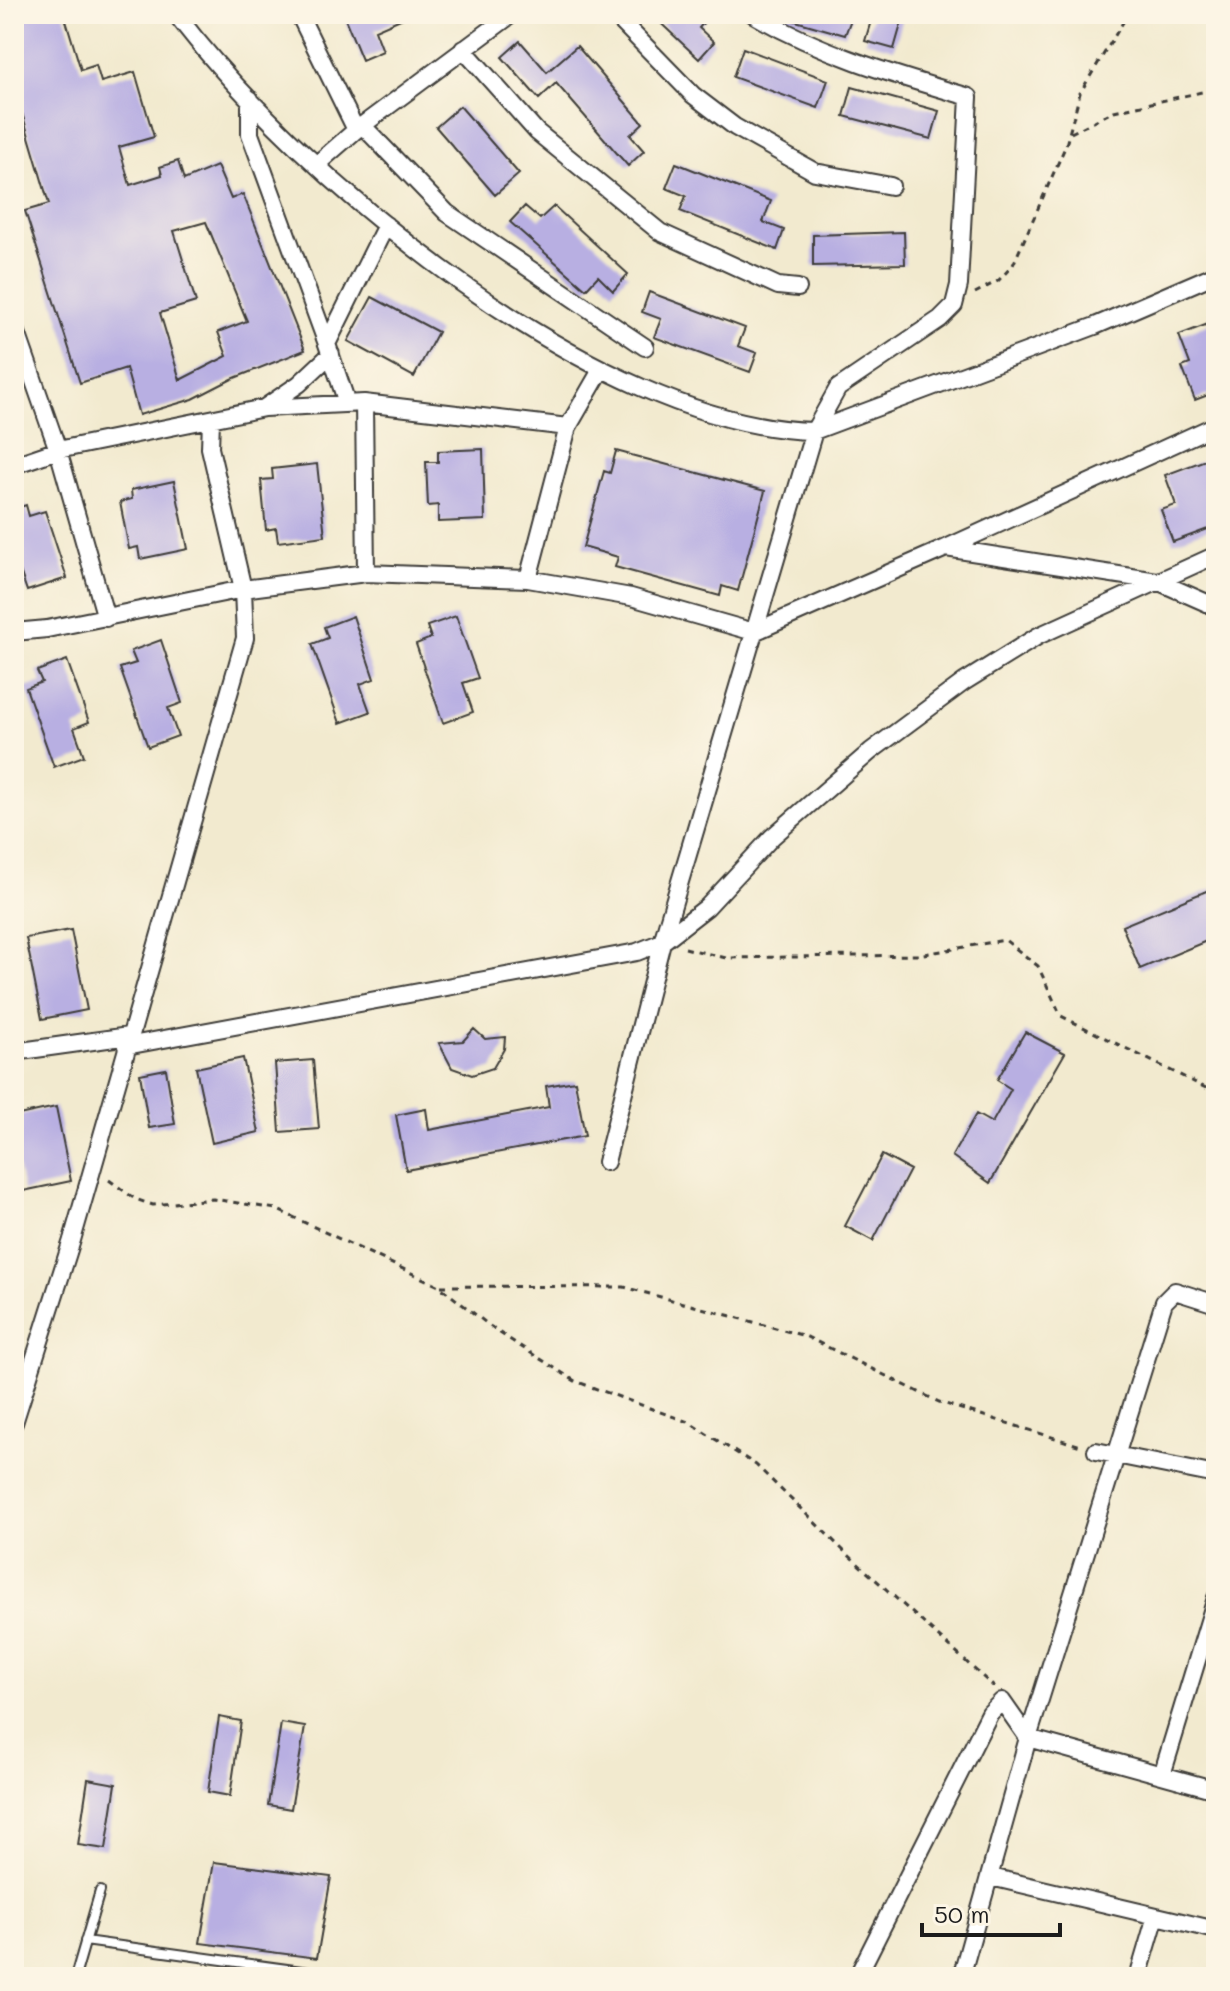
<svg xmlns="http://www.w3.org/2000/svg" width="1230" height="1991" font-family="Mali,sans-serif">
<rect width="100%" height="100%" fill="#fcf5e5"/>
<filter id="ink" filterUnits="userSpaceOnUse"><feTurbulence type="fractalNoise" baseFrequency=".0125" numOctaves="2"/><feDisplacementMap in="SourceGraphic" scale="16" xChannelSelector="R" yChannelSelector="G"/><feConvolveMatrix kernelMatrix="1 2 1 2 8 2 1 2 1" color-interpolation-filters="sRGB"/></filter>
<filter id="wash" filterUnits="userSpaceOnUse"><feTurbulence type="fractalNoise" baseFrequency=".006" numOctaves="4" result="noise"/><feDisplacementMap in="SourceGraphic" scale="32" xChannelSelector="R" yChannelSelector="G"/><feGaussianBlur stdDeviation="1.8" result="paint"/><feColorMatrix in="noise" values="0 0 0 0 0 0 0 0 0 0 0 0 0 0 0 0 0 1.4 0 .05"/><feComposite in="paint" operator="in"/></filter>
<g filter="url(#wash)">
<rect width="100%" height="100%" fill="#f2eacf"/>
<g id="blocks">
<path fill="#b8afe2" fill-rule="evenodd" d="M14 14H64L81 70 96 65 101 82 135 72 154 137 119 147 130 185 162 175 160 167 178 161 184 180 217 166 231 199 243 194 305 350 232 379 193 399 139 415 126 368 80 383 25 211 49 204 14 86ZM206 222 247 321 218 332 227 356 180 380 160 313 196 302 174 231Z
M343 14H412L375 30 383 51 362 60Z
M651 14H711L699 28 714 42 699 59Z
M786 14H853L845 35 785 18Z
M873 14H904L894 49 865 41Z
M520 41 547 72 577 46 643 123 630 135 644 151 628 166 556 83 539 99 502 57Z
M743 48 828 80 818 108 733 77Z
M852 87 939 111 931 139 844 116Z
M460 106 519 174 495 195 436 127Z
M676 163 771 201 763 222 784 230 777 250 680 211 686 196 666 188Z
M525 206 540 219 554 206 628 274 613 291 598 276 586 289 510 222Z
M904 232 905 264 813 266V235Z
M649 292 745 328 738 346 757 353 750 372 654 337 661 319 642 312Z
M372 297 438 332 414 377 348 341Z
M1216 321V392L1195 400 1182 367 1190 364 1179 335Z
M483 449 485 520 438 522V505L428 506 426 462H438V451Z
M616 451 765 491 738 591 722 586 720 596 615 567 618 557 583 547 604 471 610 473Z
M1208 459 1216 483V526L1173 542 1161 510 1176 505 1165 475Z
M317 464 325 536 278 542 276 528 266 530 261 480 273 479 272 469Z
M174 481 188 549 140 559 138 547 129 549 120 502 132 499 131 490Z
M26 505 29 516 45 511 67 578 27 591 14 553V509Z
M353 616 374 679 360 684 370 712 340 723 312 644 328 638 324 627Z
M456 616 478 678 463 683 473 712 443 723 416 644 431 638 427 626Z
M161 640 182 703 168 708 178 736 148 747 120 668 136 663 131 651Z
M67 660 89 722 74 728 84 756 54 767 26 688 42 682 37 671Z
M1216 887V937L1140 969 1122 926Z
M71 930 87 1010 42 1019 26 938Z
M474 1029 485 1039 505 1037 504 1049 493 1068 472 1075 452 1068 439 1043 463 1041Z
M1025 1032 1065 1053 990 1183 952 1156 976 1114 992 1123 1011 1089 997 1080Z
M243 1058 259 1132 212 1143 196 1068Z
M313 1060 319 1129 280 1132 275 1063Z
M166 1069 175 1124 149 1128 140 1074Z
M575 1081 585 1136 406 1170 396 1115 426 1109 429 1130 549 1107 546 1086Z
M56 1107 71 1181 23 1191 14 1145V1116Z
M882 1155 910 1170 873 1241 845 1226Z
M219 1717 241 1721 230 1796 208 1792Z
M281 1723 305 1727 291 1809 268 1805Z
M88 1779 116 1784 106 1849 78 1845Z
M214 1862 331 1877 317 1958 200 1943Z"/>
</g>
</g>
<g filter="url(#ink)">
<use href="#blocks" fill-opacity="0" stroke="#3c3b37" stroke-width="2"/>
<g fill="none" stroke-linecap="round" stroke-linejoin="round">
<defs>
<path id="service" d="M85 1941 316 1973
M75 1977 100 1891"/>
<path id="minor" d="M176 14C301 179 599 427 814 431L838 388 940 319 954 305 959 285 969 97C894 75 821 54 753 14
M299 14 356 130
M614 14 693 95 735 127 815 172 891 186
M463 49 537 132 660 232 778 286 798 288
M250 99V134L327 344
M362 125 447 213 645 347
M317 164 356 130 512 14
M14 324 58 450 106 618
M347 403 327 344 386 225
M364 403 366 573
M264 408 299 384 331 354
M14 465 58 450 264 408 364 403 568 427
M946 548 1216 425
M528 579 568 427 601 370
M14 632 47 629 243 589 366 573 528 579 631 597 754 632 946 548 1157 581 1216 607
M126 1046 637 952 662 942 707 907 772 837 871 751 964 682 1038 636 1216 555
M14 1052 129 1036
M606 1162 662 942 814 431 1095 326 1216 274
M14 1423 72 1240 245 638 243 589 210 448 211 420
M1096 1451 1216 1475
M1162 1775 1216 1598
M991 1877 1216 1930
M857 1977 990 1713 1002 1701 1028 1738 1216 1790
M961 1977 1028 1738 1164 1302 1175 1291 1216 1304
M1138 1977 1156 1916"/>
</defs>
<use href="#service" stroke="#3c3b37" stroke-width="12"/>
<use href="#minor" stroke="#3c3b37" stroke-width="20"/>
<path stroke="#3c3b37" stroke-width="3" stroke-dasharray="6 6" stroke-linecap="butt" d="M1071 133 1114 111 1216 89
M975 293 998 281 1013 265 1066 145 1080 93 1128 14
M685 948 726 958 918 955 1005 940 1038 966 1061 1016 1216 1093
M109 1180 135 1199 153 1205 213 1199 276 1209 439 1286 495 1330 575 1381 688 1422 756 1465 844 1551 994 1687
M441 1286 624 1287 805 1336 939 1402 1081 1446"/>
<use href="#service" stroke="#fff" stroke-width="8"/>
<use href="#minor" stroke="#fff" stroke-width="16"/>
</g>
</g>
<rect width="1230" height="1991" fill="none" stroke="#fcf5e5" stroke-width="48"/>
<path d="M922 1923v12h138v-12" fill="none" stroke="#1c1c1c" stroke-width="4"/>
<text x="934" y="1923" font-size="24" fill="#1c1c1c" stroke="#fcf5e5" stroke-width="6" paint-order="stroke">50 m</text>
</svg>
